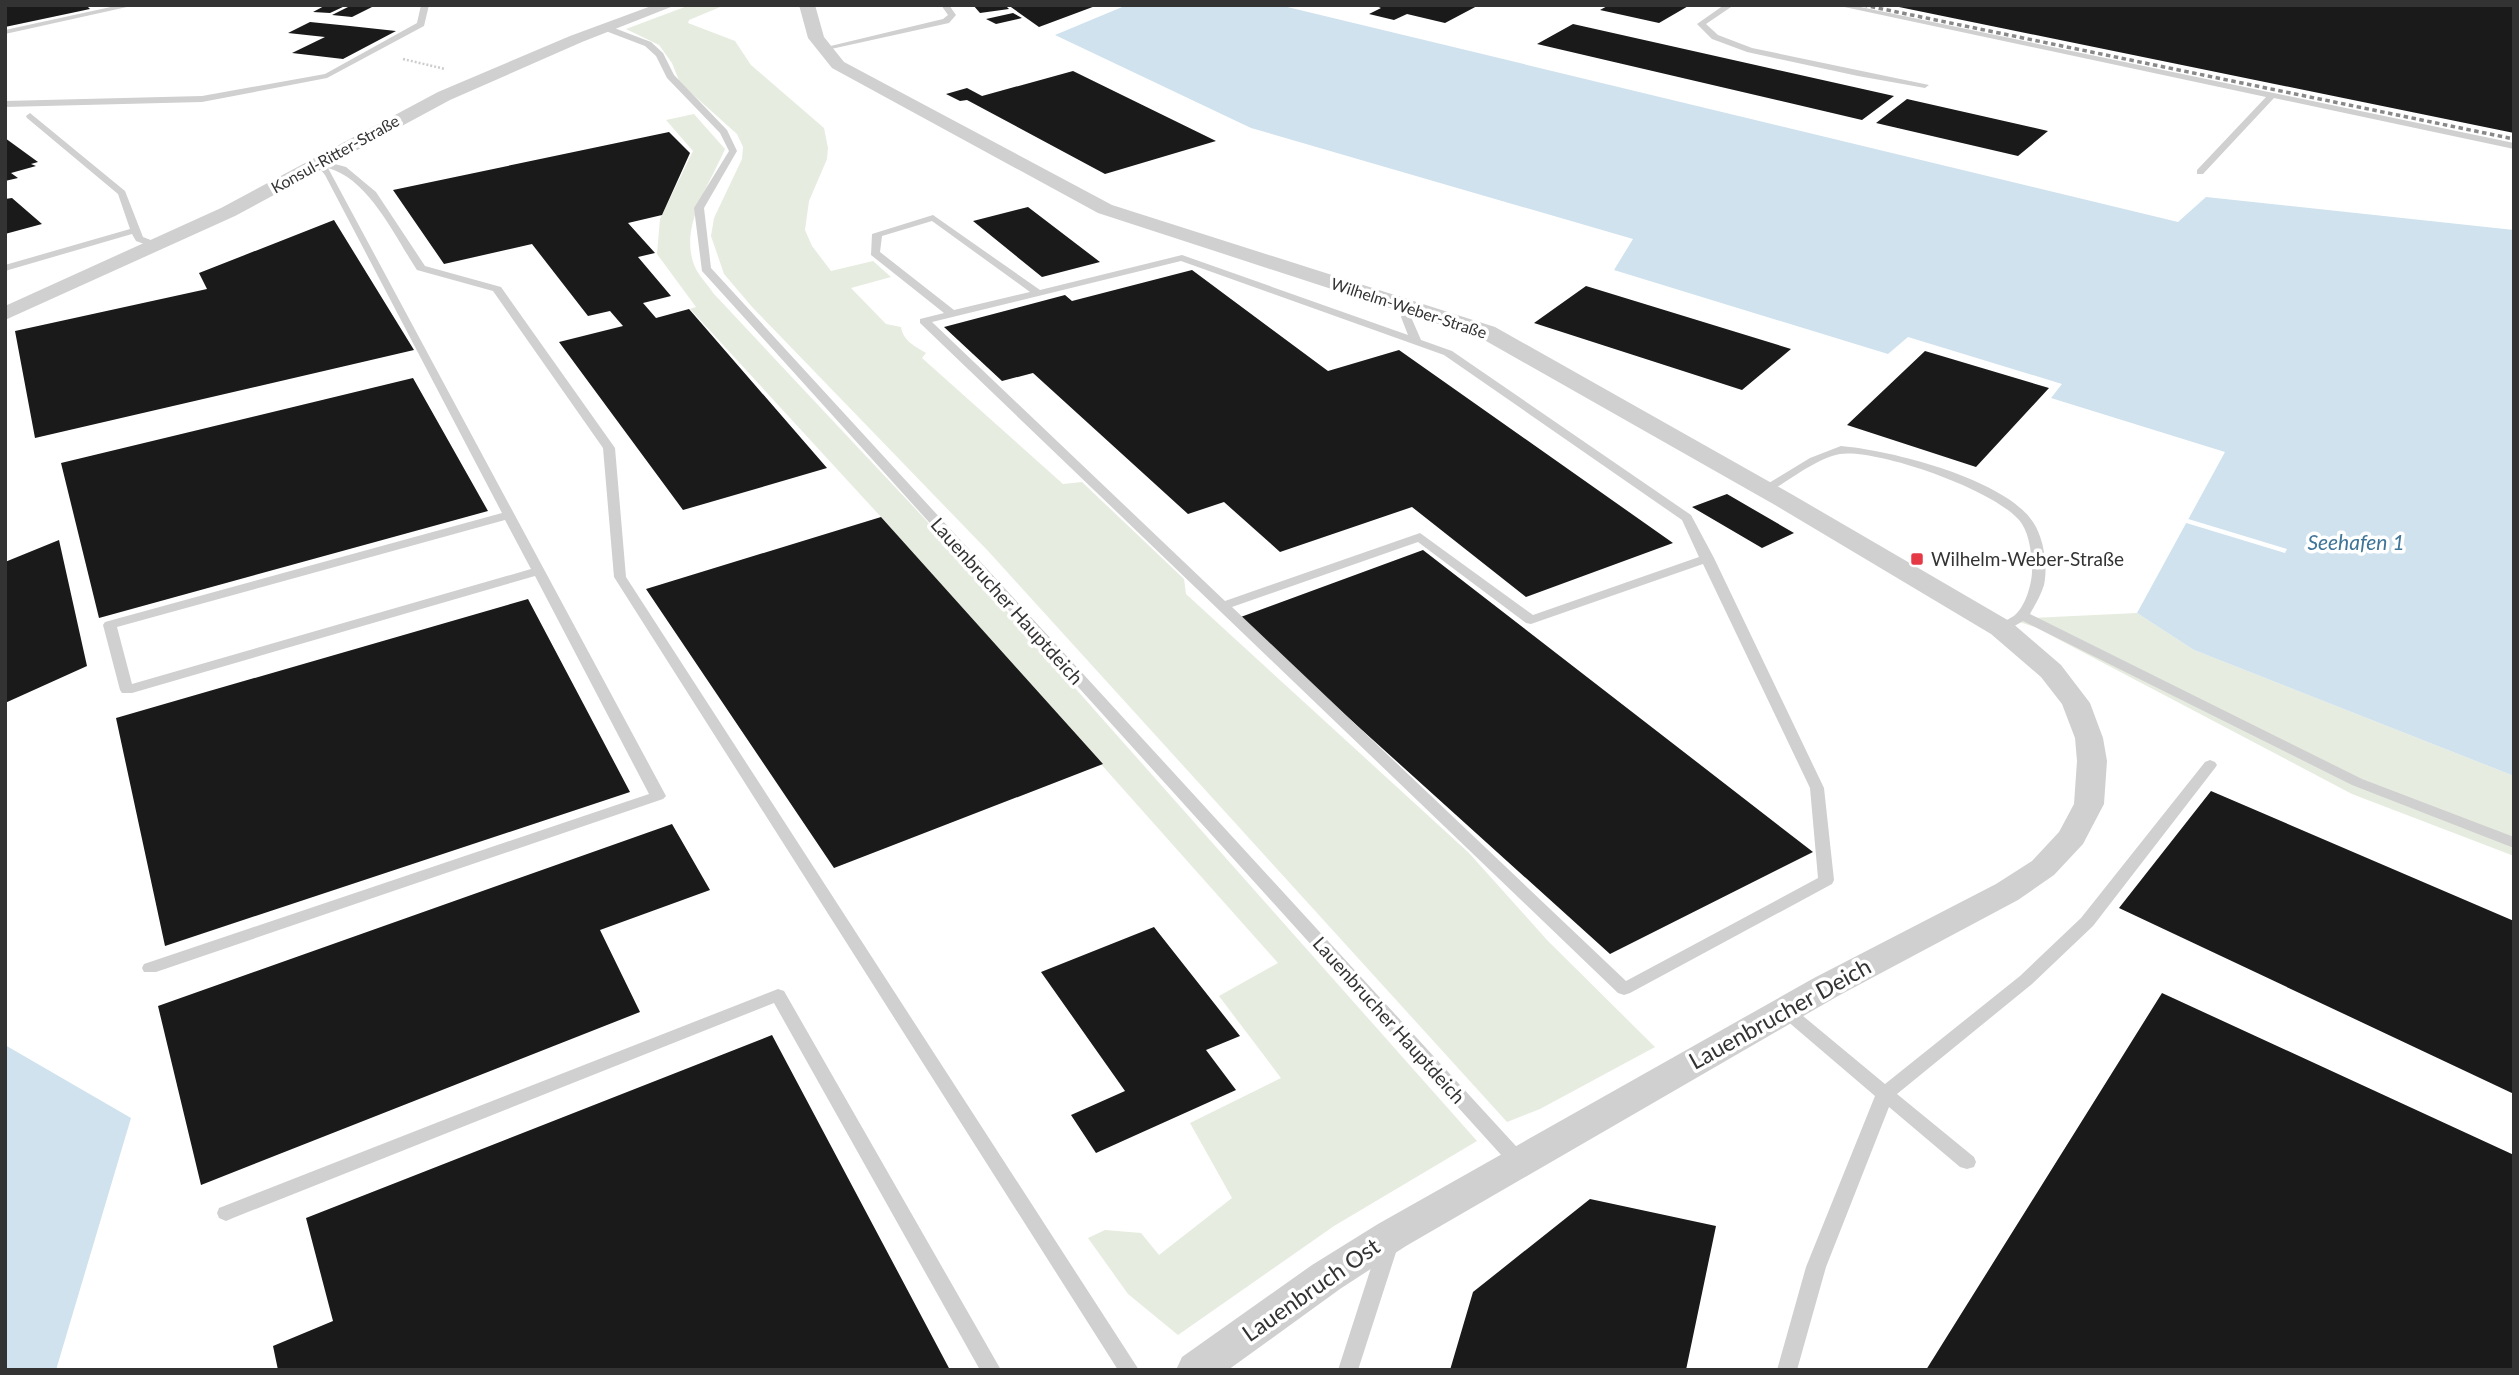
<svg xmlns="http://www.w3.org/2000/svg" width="2519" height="1375" font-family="Lato,sans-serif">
<rect width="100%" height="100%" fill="#fff"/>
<path fill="#e6ecdf" d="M690 5H725L689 20 688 23 735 41 751 65 824 128 828 148 827 159 809 201 805 230 812 246 831 271 873 261 891 277 851 288 886 324 901 327C903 341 915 346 926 353L922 358 1063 484 1082 482 1184 579 1186 594 1469 853 1547 940 1655 1047 1540 1109 1507 1122 989 552 753 308 724 274 711 236 714 218 742 159 743 147 737 134 680 83 672 63 659 45 626 29Z
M694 114 725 149C710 184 678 228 695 267 699 276 708 285 714 294L925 519 1477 1141 1334 1226 1178 1335 1128 1294 1088 1238 1105 1230 1141 1233 1159 1255 1232 1198 1190 1123 1281 1078 1219 996 1278 963 881 517 690 309 696 307 657 254 660 219 693 151 666 120Z
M2137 613 2194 650 2514 776V856L2352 794 2035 627 2010 619Z"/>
<path fill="#cfe2ee" d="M1127 5H1279L2178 222 2206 197 2514 230V776L2194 650 2137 613 2225 452 2051 398 2062 384 1908 337 1888 354 1614 270 1633 239 1251 128 1055 35Z
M5 1045 131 1118 56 1370H5Z"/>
<path fill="#fff" d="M2185 518 2287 549 2285 553 2183 522Z"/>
<path fill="#1a1a1a" d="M5 5H86L90 9 5 27Z
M326 5H340L345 6 330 13 313 12Z
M352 5H376L352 17 332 15Z
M973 5H1005L1009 9 980 13Z
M1008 5H1098L1039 27Z
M1374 5H1479L1445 23 1407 14 1394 20 1369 14 1381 8Z
M1609 5H1690L1659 23 1600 10Z
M1894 5H2514V133L1894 6Z
M1013 13 1022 18 996 24 986 19Z
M310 22 350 26 396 31 343 59 292 53 325 37 288 33Z
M1573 24 1894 96 1862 120 1537 44Z
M1073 71 1216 141 1105 174 967 100 960 101 946 94 967 88 982 96Z
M1907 99 2048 131 2018 156 1876 123Z
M669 132 690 153 662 215 628 223 655 253 638 257 671 296 643 303 656 318 689 309 827 468 683 510 559 342 623 326 610 311 588 316 532 244 444 264 393 190Z
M5 138 38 162 31 164 36 166 11 173 18 178 5 181Z
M12 198 42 224 5 234V199Z
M1028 207 1100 262 1042 277 973 221Z
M334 220 414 350 35 438 15 331 207 289 199 273Z
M1192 270 1328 371 1399 350 1673 543 1526 597 1412 507 1280 552 1224 502 1188 514 1033 373 1002 381 944 327 1065 295 1072 301Z
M1586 286 1791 349 1742 390 1534 323Z
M1925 351 2049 388 1976 467 1847 425Z
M413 378 488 511 99 618 61 463Z
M1727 494 1794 533 1762 548 1692 507Z
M881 517 1103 764 834 868 646 589Z
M59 540 87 666 5 703V562Z
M1423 550 1813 852 1610 954 1238 618Z
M528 599 630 792 165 946 116 718Z
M2211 791 2514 921V1094L2119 908Z
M672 824 710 890 600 930 640 1012 201 1185 158 1006Z
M1154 927 1240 1036 1206 1050 1236 1090 1096 1153 1071 1115 1125 1091 1041 972Z
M2162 993 2514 1155V1370H1926Z
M772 1035 950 1370H278L273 1346 333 1321 306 1218Z
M1590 1199 1716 1226 1686 1370H1450L1473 1292Z"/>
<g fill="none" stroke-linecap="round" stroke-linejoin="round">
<path stroke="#cdcdcd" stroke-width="2.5" stroke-dasharray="2 2" stroke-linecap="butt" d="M403 59 445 69"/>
<path fill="#d0d0d0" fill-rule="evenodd" d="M120 5H136L5 34V30Z
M421 5H429L424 26 327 78 202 102 5 107V101L202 96 325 74 417 23Z
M941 5H949L956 15 949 23 822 51 818 49 943 19 948 15Z
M1724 5H1734L1706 24 1718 35 1752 48 1929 85 1925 88 1858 76 1747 52 1712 39 1697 24Z
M1835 5H1851L2514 143V149L2274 98 2203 174H2197V170L2266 97Z
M603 26H609L651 42 663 53 674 75 727 130 737 151 704 208 711 268 1526 1157 1528 1162 1526 1167 1519 1169 1512 1167 702 271 694 208 729 151 720 133 667 78 656 56 645 46 603 30Z
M30 113 125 191 143 237 161 244V248H155L136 241 132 234 5 271V265L130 229 118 194 27 118 26 116Z
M320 160 346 167 376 192 425 266 501 287 615 448 626 577 1139 1370H1118L614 577 603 448 493 291 417 270C395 237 369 179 328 168L666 796 663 799 156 972H144L142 968 144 964 649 794 535 576 132 693H122L120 690 103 625 105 622 502 513 325 175 315 163ZM505 520 531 569 132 684 117 627Z
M933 215 1040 290 1182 255 1408 335 1401 317 1407 305H1415L1416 307 1411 317 1421 340 1452 351 1691 515 1714 558 1824 788 1834 880 1832 884 1630 993 1624 995 1618 993 920 323V319L944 313 871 255 872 234ZM932 221 1030 292 954 310 880 252 882 236ZM1181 261 1444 355 1682 520 1699 557 1533 615 1420 533 1225 601 932 322ZM1418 542 1526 623 1531 624 1703 564 1810 788 1818 878 1626 981 1232 607Z
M1841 446C1890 450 2005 479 2033 522 2044 538 2048 567 2044 585 2041 595 2035 605 2030 614L2362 779 2514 837V848L2352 785 2023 621 2006 631H1996L1994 628 1996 625C2002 622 2010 619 2015 615 2025 607 2032 584 2032 571 2032 557 2030 536 2022 524 2002 492 1877 448 1840 454 1819 457 1788 481 1769 492H1761L1759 489 1810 458Z
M2210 760 2215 762 2217 765 2215 768 2093 926 2032 984 1897 1094 1974 1157 1976 1162 1974 1167 1967 1169 1960 1167 1889 1107 1826 1267 1797 1370H1777L1806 1267 1875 1096 1779 1014 1776 1010 1779 1006 1785 1004 1791 1006 1885 1084 2020 976 2081 918 2205 762Z
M778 989 784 991 1001 1370H980L774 1003 233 1218 226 1221 219 1218 217 1213 219 1208Z
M1389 1235 1396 1237 1399 1243 1358 1370H1338L1379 1243 1382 1237Z"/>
<path fill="#d0d0d0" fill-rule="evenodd" d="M654 5H676L582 42 450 100 235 216 5 320V306L221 208 438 92 570 36Z
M799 5H815L824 37 844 62 1112 205 1495 327 1793 495 2011 622 2061 665 2090 703 2103 738 2107 761 2104 804 2083 844 2054 875 2018 900 1838 996 1406 1246 1340 1289 1228 1370H1176L1182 1357 1312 1265 1378 1224 1814 978 1996 884 2032 861 2059 832 2074 804 2077 761 2075 738 2062 704 2041 677 1991 634 1775 505 1479 337 1098 213 832 68 808 38Z"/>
<path stroke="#888" stroke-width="3.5" stroke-dasharray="4.5 3.5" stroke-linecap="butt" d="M1863 5 2514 139"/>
</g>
<rect fill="#e63946" stroke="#fff" stroke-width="2.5" x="1910" y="552" width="14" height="14" rx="3.5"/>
<g text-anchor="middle" stroke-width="7" stroke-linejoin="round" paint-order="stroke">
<g font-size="16" fill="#333" stroke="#fff">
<text transform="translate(335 154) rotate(-29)" y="6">Konsul-Ritter-Straße</text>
<text transform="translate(1409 308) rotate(18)" y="6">Wilhelm-Weber-Straße</text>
</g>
<g font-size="19" fill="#333" stroke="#fff" text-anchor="start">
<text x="1931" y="566">Wilhelm-Weber-Straße</text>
</g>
<g font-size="19" fill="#333" stroke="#fff">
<text transform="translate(1007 601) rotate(48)" y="7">Lauenbrucher Hauptdeich</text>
<text transform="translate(1389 1020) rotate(48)" y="7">Lauenbrucher Hauptdeich</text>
</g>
<g font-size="21" font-style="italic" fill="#3f7597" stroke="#fff">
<text x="2356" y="550">Seehafen 1</text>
</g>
<g font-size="23" fill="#333" stroke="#fff">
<text transform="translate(1780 1014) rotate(-29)" y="8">Lauenbrucher Deich</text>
<text transform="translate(1311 1290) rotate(-35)" y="8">Lauenbruch Ost</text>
</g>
</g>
<rect width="2519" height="1375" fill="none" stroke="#333333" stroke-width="14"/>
</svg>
